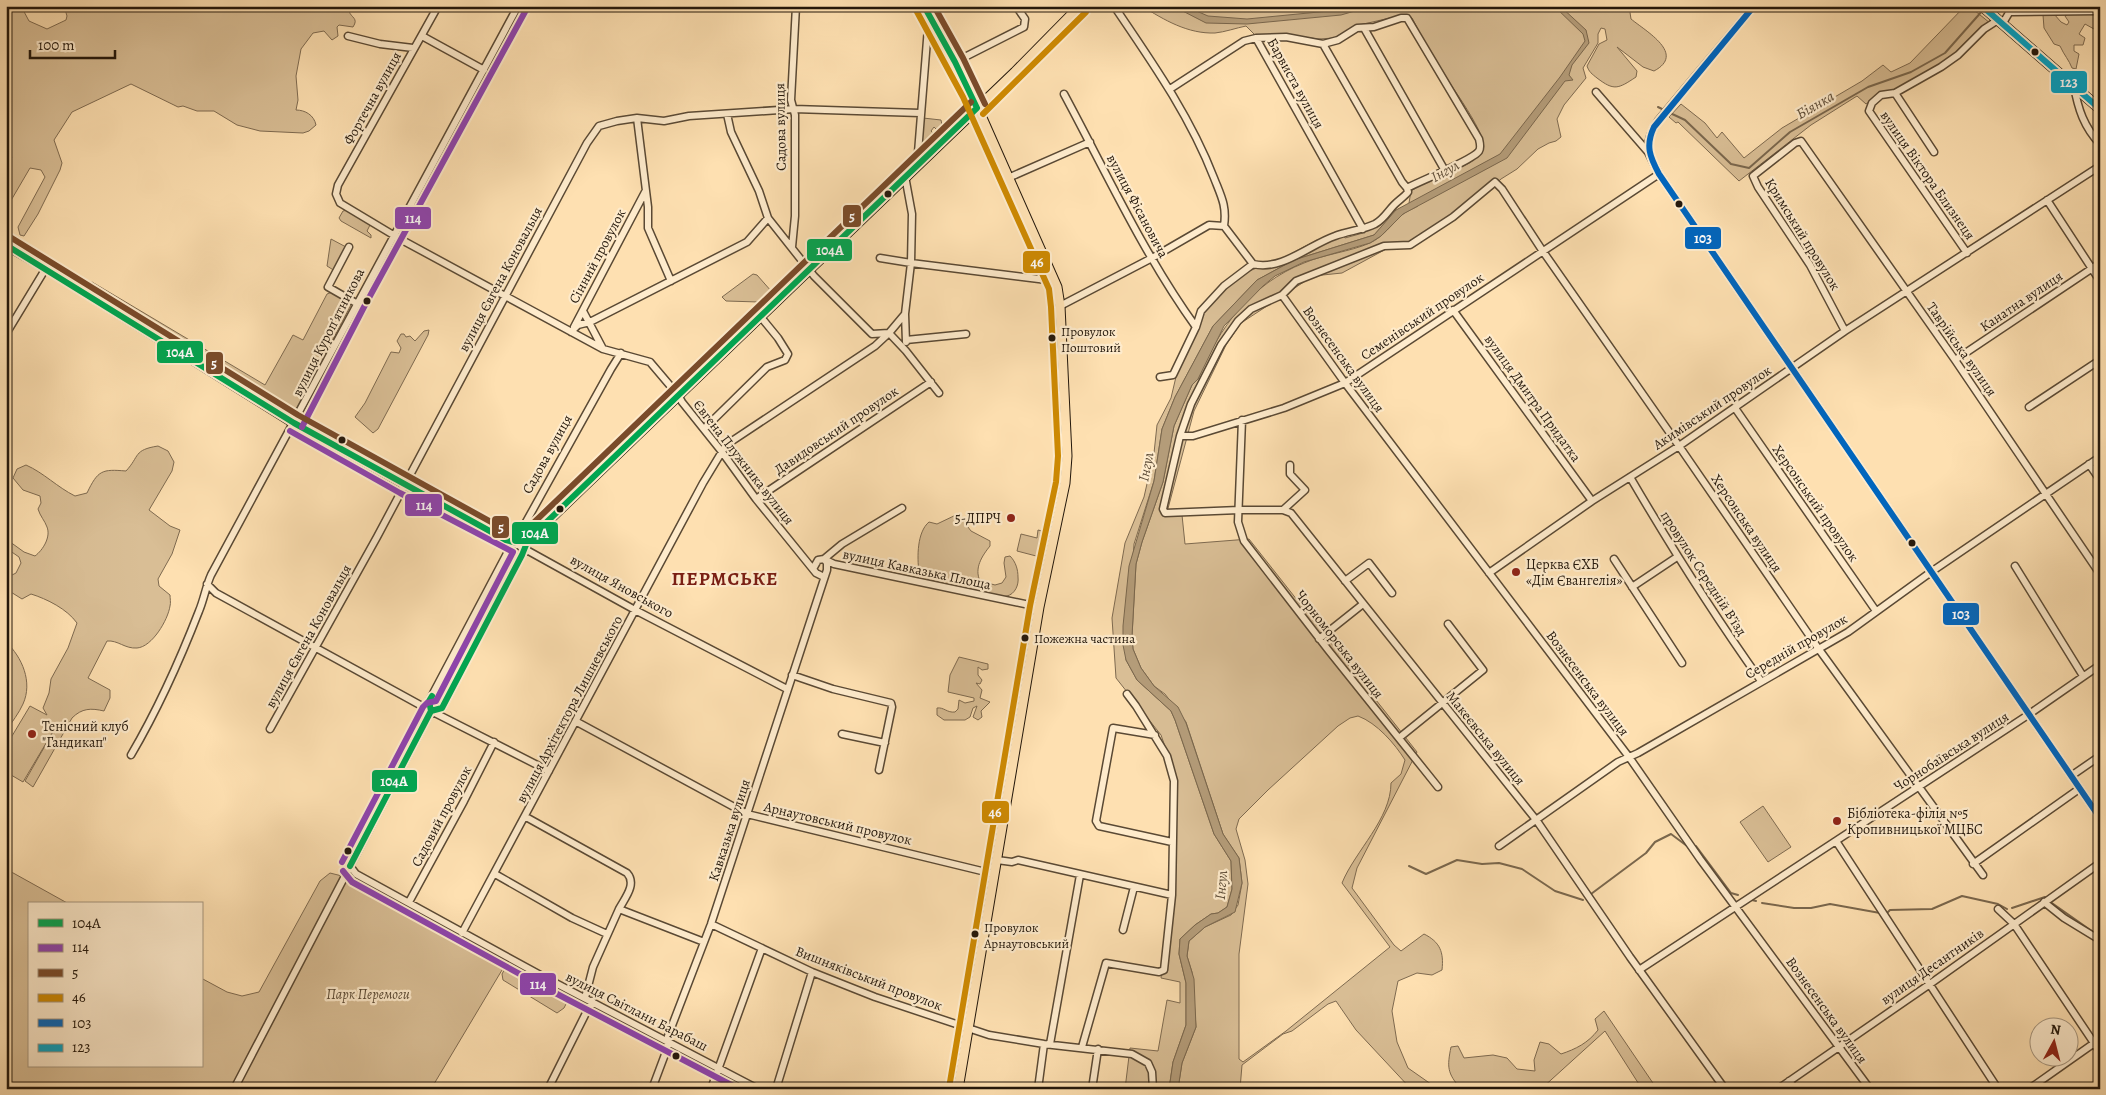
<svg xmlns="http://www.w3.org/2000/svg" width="2106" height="1095" font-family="Alegreya,serif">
<rect width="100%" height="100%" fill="#fee0b1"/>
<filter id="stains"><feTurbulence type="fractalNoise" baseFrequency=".004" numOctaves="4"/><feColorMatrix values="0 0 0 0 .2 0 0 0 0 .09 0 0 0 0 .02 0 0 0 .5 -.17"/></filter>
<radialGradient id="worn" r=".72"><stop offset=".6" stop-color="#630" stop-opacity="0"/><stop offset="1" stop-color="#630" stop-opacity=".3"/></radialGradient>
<path fill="#d9be95" stroke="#7e6a50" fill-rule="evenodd" d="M6 6H21L29 21 47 29 66 20 67 16 64 6H353L349 11C351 18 359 18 353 27L339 25 337 27 338 36 332 40 324 31 313 33 301 49 296 76 298 100 296 110C305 110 314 115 316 125L309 131 303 133 260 131 237 125 214 111H197L183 106 178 107 131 84 72 112 54 140 62 163 60 170 38 214 24 236 20 235 18 227 45 177 41 170 30 168 6 209V169L12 157 6 150Z
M1142 6H1222L1239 9 1263 6H1629L1631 19C1647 32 1686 54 1654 71L1643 67 1617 47 1637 71 1636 77C1618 89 1614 91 1597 78 1592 74 1589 72 1587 66L1599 44 1607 40 1605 29 1601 28 1598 34V43L1583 68 1586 78 1564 105 1557 119 1561 137 1556 141 1549 143 1538 149 1517 169 1501 179 1467 210 1413 247 1388 248 1342 273 1313 276 1241 323 1226 345 1194 411 1166 516 1182 515 1185 544 1249 539 1417 752 1357 868 1352 888 1394 945 1401 951 1424 934C1440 942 1444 952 1442 970L1432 975 1417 973 1398 981 1392 1011 1397 1042 1408 1068 1438 1089H1411L1356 1030 1336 1001 1328 1004 1292 1031 1283 1034 1242 1065 1240 1089H1178L1182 1063 1196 1027 1192 972 1187 956 1189 941 1205 927 1231 915 1238 905 1242 883 1239 858 1223 834 1186 722 1165 694 1154 686 1141 668 1133 649 1132 636 1136 564 1142 542 1163 482 1174 426 1192 385 1198 379C1219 327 1251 284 1304 263 1325 254 1349 252 1370 243 1383 237 1391 225 1402 215 1406 211 1413 209 1418 206L1409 203 1411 191C1418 187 1424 182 1431 179 1449 170 1472 169 1483 148 1489 135 1440 70 1431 56 1424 43 1419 30 1412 18L1403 15 1355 26 1334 38 1318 39 1290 35H1255L1246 26C1236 28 1225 32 1215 33 1188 34 1164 20 1142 6ZM1358 716C1377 723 1395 744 1405 760L1401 774 1391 783C1391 819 1355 851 1342 883L1390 947 1286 1031 1243 1062 1239 1059V954L1248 884 1245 860 1236 829 1239 819 1268 790 1338 726 1350 718Z
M1965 6H1969L1990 23C1967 44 1945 63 1919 79 1901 89 1883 91 1866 104L1857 96 1811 125 1739 181 1678 122 1676 123 1669 117 1681 104 1705 123 1717 138 1722 132 1744 158 1782 128 1862 81 1883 65 1891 72 1910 63Z
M2070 13H2095L2098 25 2094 29 2085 24 2079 34 2085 38 2083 45H2074V51L2079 54 2076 69 2072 68C2069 60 2064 55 2060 46L2054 44 2044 28 2043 15 2054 14 2061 22 2067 25 2069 22 2065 16Z
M923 118 941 120 942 125 938 131 934 127 931 131 934 134 921 146Z
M347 210 370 225 367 231 371 235V238L341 221 339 218 343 211Z
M1387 213 1390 218 1374 235 1294 260 1257 280 1213 326 1175 397 1162 429 1154 481 1134 544 1126 660 1137 680 1171 711 1175 720 1214 834 1231 861 1232 889 1227 907 1218 913 1211 914 1195 925 1180 939 1179 954 1186 983V1025L1173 1062 1169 1089H1125L1130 1048 1158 1051 1167 1000 1180 1003V982L1161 978 1169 914 1177 781 1161 735 1116 678 1112 618 1125 543 1144 497 1154 453 1157 425 1171 398 1179 364 1203 310 1222 289 1249 271 1281 259 1317 240 1341 232 1345 238 1363 233 1365 226Z
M331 239 346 247V249L335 271 327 266Z
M753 274 757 275 772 292 763 302H759L726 301 722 297Z
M92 282 265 385 293 335 303 340 327 294 332 292 352 303 297 408 289 413 89 287V284Z
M429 330 428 335 378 429 373 433 355 417 365 403 391 352 399 353 401 348 397 341 401 334H404L406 337 410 336 415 341 424 331Z
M158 446 168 451 174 462 172 471 149 510 170 526 180 530 172 554 158 579 159 586 170 595C170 598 171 603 170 606 168 620 152 647 137 648 125 649 118 640 107 641L88 678 110 690V698L104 711C91 708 82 708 72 718L33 787 25 781 58 723 23 782 6 772V746L30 706 47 715 43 708 49 693 51 679 68 648 77 623C67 609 47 599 31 594L22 599 6 589V573L12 575 16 573 21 563 19 557 6 548V539L24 552 35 556C43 550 51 537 47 527 45 521 40 516 38 509L41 503 40 496 23 490 13 478 17 469 26 465C44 473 57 487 75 496L87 493C98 470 102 469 126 471 140 456 133 450 158 446Z
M958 514 971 531 990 541V546C982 556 974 568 980 581L995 585 1002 583 1006 577 1004 563 1005 557 1010 556C1016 562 1018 570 1018 577 1019 585 1015 594 1007 596 998 599 938 583 928 579 925 577 922 574 919 572 917 557 917 532 929 522L937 524Z
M1038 530 1046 532 1040 557 1017 551 1021 534 1037 538Z
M513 550 519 554 441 702 438 703 435 701V698Z
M6 642C22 657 33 682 23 704 19 713 12 722 6 731Z
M959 657 988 664V669L982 670 978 667V675L982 680 980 684 976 683 982 690 980 698 990 702 981 711 982 717 978 720 973 717 977 706 973 708 970 717 965 720H944L937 715V708C944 707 947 713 955 712L958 709 959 700 965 703 974 701V698L948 692 950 675Z
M1763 806 1791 847 1768 862 1740 822Z
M6 869 69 904H29V1066H201V978L227 992 242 996 259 992 320 881 330 873 354 879 473 943 505 965 431 1089H6Z
M507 965 568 1000 564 1008 557 1013 503 980 502 974Z
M1604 1011 1657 1089H1642L1605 1031 1541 1089H1461C1447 1073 1447 1067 1451 1047L1458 1046 1464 1058 1493 1055 1507 1058 1517 1069 1535 1071 1534 1060 1540 1042 1549 1044 1561 1054C1576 1049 1588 1043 1598 1030L1595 1019Z"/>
<path fill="#b49c79" stroke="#7a674d" d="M1173 6H1185L1208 16 1247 19 1339 10 1352 6H1372L1341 15 1247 24 1206 23Z
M1554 6H1560L1586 30 1589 43 1572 65 1569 75 1573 80 1565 81 1507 158 1403 214 1381 236 1370 243 1304 262 1275 276 1263 286 1224 326 1198 379 1192 385 1174 426 1163 482 1142 542 1136 564 1132 636 1133 649 1141 668 1154 686 1178 707 1186 723 1223 834 1239 858 1242 883 1235 912 1205 927 1189 941 1187 956 1194 979 1196 1027 1182 1063 1178 1089H1169L1173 1062 1186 1025V983L1179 954 1180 939 1195 925 1211 914 1218 913 1227 907 1232 889 1231 861 1214 834 1175 720 1171 711 1137 680 1126 660 1123 645V626L1129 566 1154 481 1162 429 1175 397 1213 326 1257 280 1294 260 1374 235 1396 210 1500 154 1560 77 1585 41 1583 34Z"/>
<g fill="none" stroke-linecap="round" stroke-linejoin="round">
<path stroke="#7a674d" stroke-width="2" d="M1658 107 1664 110
M1668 112 1685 120 1731 164 1749 168 1790 132 1868 87 1911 72 1945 53 1983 10
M1696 846 1731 893 1738 895
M1409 866 1426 874 1457 860 1482 864 1499 863 1522 869 1555 891 1583 900
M1591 894 1646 853 1655 842 1671 834 1687 846
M1752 900 1756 901
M2049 901 2096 934
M1762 903 1794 908H1811L1830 904 1880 913
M2012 908 2045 897
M1887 913 1890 910 1932 909 1962 896 1998 904 2007 909"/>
<defs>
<path id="minor" d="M438 6 338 185 336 194 340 203 400 239 603 349 650 362 678 395 682 402 722 452 756 499 816 573 824 577
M1114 6C1152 62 1190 116 1214 178 1221 196 1227 206 1224 226L1253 264
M2012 12 2100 11
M2003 23 2013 6
M1364 28 1444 169
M348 36 380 44 413 48
M422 36 484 70
M1323 44 1402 182 1407 188
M955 62 1024 27 1025 19 1016 6
M2074 86C2078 109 2084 127 2100 144
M1170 89 1244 41 1256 38 1363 229
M1596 92 1648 152 1659 174 2100 818
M1895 93 1934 152
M1064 94C1106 172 1144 255 1196 327
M727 114 731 132 759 191 768 218 814 276 872 334 889 333 906 351 939 393
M637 118 648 207V228L671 281
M1648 152C1647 140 1651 131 1658 121L1754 6
M917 165 929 15
M1008 178 1090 142
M2047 200 2100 281
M349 247 328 287 356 303
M792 247 795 216V115L791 100 796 6
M1967 253 1869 111 1872 103 1881 95 1895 93 1941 67 1958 55 1984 29 1998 20
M880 258 911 263 1055 281
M1253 264C1282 271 1309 245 1335 236 1348 231 1363 230 1375 224 1384 219 1388 211 1394 205 1399 200 1404 197 1408 192L1407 188C1420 181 1473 160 1479 151 1481 148 1480 143 1479 139L1407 18H1401L1374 27 1357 28 1338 40 1323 44 1286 37 1256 38
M1282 295 1345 383 1629 757 1700 859 1870 1089
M1060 306 1152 258 1209 225 1224 226
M1453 310 1592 501
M583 311 602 347
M905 314 906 342
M574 327 645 192
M1845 331 1810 265 1758 187 1753 176 1795 143 1801 141 1955 360 2100 574
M571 332 578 325 590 322 747 242 768 218
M6 334 46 268
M906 340 966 334
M1955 360 2100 263
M1160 377 1173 375 1196 327 1201 311 1224 286 1253 264
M2029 407 2100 360
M1735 408 1876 611
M1242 420 1238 522 1244 541 1329 651 1438 787
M704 429 767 367 785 360 788 354 778 338 760 316
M1180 436H1193L1284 408 1345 383 1659 174
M2089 464 2100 480
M1630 477C1671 547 1714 615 1761 681
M756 499 931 382
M902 508 842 544 824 559 834 564 1039 607
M1283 510 1305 490 1290 474V465
M514 543 635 610 787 689
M1614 559 1682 663
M2015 566 2083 676
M1489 573 1592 501 1679 446 1845 331 2100 166
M1345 581 1369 563 1392 593
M207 584 216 593 431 711 549 771
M1632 587 1677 557
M1319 639 1363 604
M792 675 833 689 891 703 892 707 879 770
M1127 694 1136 706 1167 756 1174 781 1172 895
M431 711 442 708 526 546
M577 722 747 814 994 874
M270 729 377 537 587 143 599 126 617 121 637 118 664 121 689 116 794 109 920 113
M842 734 885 743
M1155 735 1113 728 1096 821 1099 826 1172 842
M1399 738 1483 670 1448 624
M131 755C158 709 180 660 199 611 204 599 206 586 211 575L518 6
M2071 776 2100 756
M526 817 627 873C637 884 625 898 619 909L704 942
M1836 841 1998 1089
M1499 846 1618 762 1638 753 1848 632 1931 572 2100 457
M997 860 1012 862 1018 860 1172 895 1164 970 1159 972 1106 963 1082 1047
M1973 864 2079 789
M350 866 356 874 542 976 758 1089
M495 874 572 918 607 934
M409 902 464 801 494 742
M2044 902 2064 918 2100 940
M1998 909 2014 924 2100 1052
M711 924 812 972 875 997 989 1035 1044 1044 1132 1054 1148 1063 1152 1072 1153 1089
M1123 930 1134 887
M462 933 703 483 726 445 875 346 889 333 905 314 911 263 912 214 905 176
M1639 970 2028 715 2100 665
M585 998 593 967 619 909
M1050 1044 1080 875
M1789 1081 1795 1089
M234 1089 431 711 429 701 513 542 521 531 611 369 621 353
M548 1089 592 1001
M652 1089 667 1049 668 1036 711 924 827 570V563L824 559 818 560 813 569
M711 1089 762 948
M776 1089 812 972
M1038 1089 1044 1044
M1092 1089 1098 1049
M1725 1089 1630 957 1537 821 1291 513 1283 510H1239L1165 513 1163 509 1180 436 1191 404 1221 345 1238 321 1251 309 1282 295 1296 281 1384 246 1410 245 1453 217 1495 182 1502 189 1542 250 1679 446 1818 648 1983 875
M1778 1089 1930 984 2100 863
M2029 1089 2100 1039"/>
<path id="major" d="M924 6 971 93 1057 287 1060 306 1067 456 1065 483 1039 607 958 1089
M1982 6 2100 109
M6 245 46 268 294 423 506 540 517 543 528 540 1015 72 1080 6"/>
</defs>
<use href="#minor" stroke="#5a4934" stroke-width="9"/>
<use href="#major" stroke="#23170b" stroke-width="11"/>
<use href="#minor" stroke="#feebcc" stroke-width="6"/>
<use href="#major" stroke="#fee0b1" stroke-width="9"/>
<defs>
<path id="bus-1" d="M924 6 955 62 977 108
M6 245 294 423 506 540 517 543 528 540 977 108
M431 711 442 708 522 555 528 540 536 531
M350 866 431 711 429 701 432 696"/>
<path id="bus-2" d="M302 427 364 307 526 10
M290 431 400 493 513 552 436 701 427 703 423 707 342 862
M343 871 352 882 538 984 739 1089"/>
<path id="bus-3" d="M934 6 963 58 985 104
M10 237 298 415 509 532 517 534 524 532 971 102"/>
<path id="bus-4" d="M916 10 963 97 1049 289 1051 307 1058 456 1056 482 1030 606 949 1088
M983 114 1086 12"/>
<path id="bus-5" d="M1754 6 1654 127C1645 146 1650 157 1659 174L2100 818"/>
<path id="bus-6" d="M1982 6 2100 109"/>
</defs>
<use href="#bus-1" stroke="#feebcc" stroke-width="10"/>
<use href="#bus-2" stroke="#feebcc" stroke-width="10"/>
<use href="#bus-3" stroke="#feebcc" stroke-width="10"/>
<use href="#bus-4" stroke="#feebcc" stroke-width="10"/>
<use href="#bus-5" stroke="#feebcc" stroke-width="10"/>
<use href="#bus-6" stroke="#feebcc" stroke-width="10"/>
<use href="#bus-1" stroke="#00a651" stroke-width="6"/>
<use href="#bus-2" stroke="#8e44ad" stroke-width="6"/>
<use href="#bus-3" stroke="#7a4b2a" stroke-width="6"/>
<use href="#bus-4" stroke="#cd8902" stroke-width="6"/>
<use href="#bus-5" stroke="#0065bd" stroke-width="6"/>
<use href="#bus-6" stroke="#02a2c4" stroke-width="6"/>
</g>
<g fill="#23170b" stroke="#feebcc" stroke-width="2">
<circle cx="2035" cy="52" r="4.5"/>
<circle cx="888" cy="194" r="4.5"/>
<circle cx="1679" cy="204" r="4.5"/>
<circle cx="367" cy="301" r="4.5"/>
<circle cx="1052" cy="338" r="4.5"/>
<circle cx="342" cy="440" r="4.5"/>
<circle cx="560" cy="509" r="4.5"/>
<circle cx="1912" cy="543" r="4.5"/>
<circle cx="1025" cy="638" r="4.5"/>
<circle cx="348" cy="851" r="4.5"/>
<circle cx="975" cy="934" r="4.5"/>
<circle cx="676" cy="1056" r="4.5"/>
</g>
<g fill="#8f2418" stroke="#feebcc" stroke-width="2">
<circle cx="1011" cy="518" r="5"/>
<circle cx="1516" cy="572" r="5"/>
<circle cx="32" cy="734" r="5"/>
<circle cx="1837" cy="821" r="5"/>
</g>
<g text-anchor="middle" stroke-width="4.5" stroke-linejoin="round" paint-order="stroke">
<g font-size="13" fill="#23170b" stroke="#feebcc" text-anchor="start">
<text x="1061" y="336">Провулок<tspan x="1061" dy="16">Поштовий</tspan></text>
<text x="1034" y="643">Пожежна частина</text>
<text x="984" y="932">Провулок<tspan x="984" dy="16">Арнаутовський</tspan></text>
</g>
<g font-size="14" fill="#23170b" stroke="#feebcc">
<text transform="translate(1296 83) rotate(61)" y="5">Барвиста вулиця</text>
<text transform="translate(372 98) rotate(-61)" y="5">Фортечна вулиця</text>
<text transform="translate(780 127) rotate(-91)" y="5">Садова вулиця</text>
<text transform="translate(1928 175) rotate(55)" y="5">вулиця Віктора Близнеця</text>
<text transform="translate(1138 206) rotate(62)" y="5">вулиця Фісановича</text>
<text transform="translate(1803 234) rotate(58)" y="5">Кримський провулок</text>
<text transform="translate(597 256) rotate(-62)" y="5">Сінний провулок</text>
<text transform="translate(500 279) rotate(-62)" y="5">вулиця Євгена Коновальця</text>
<text transform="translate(2021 301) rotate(-34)" y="5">Канатна вулиця</text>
<text transform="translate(1422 316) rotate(-34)" y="5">Семенівський провулок</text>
<text transform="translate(328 332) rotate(-63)" y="5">вулиця Куропʼятникова</text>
<text transform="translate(1962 349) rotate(55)" y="5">Таврійська вулиця</text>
<text transform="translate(1344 359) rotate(54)" y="5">Вознесенська вулиця</text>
<text transform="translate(1533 398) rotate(54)" y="5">вулиця Дмитра Придатка</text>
<text transform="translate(1712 407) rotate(-34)" y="5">Акимівський провулок</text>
<text transform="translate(836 430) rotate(-34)" y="5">Давидовський провулок</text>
<text transform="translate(547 454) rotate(-61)" y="5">Садова вулиця</text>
<text transform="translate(744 462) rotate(52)" y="5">Євгена Плужника вулиця</text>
<text transform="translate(1816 503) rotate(55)" y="5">Херсонський провулок</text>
<text transform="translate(1747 523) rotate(56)" y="5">Херсонська вулиця</text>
<text transform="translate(917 569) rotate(12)" y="5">вулиця Кавказька Площа</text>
<text transform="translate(1704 573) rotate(57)" y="5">провулок Середній Вʼїзд</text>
<text transform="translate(622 586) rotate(29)" y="5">вулиця Яновського</text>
<text transform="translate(308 636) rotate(-61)" y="5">вулиця Євгена Коновальця</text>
<text transform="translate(1340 644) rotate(52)" y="5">Чорноморська вулиця</text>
<text transform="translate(1796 646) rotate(-30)" y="5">Середній провулок</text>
<text transform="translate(1588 683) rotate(53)" y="5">Вознесенська вулиця</text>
<text transform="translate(569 709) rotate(-62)" y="5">вулиця Архітектора Лишневського</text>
<text transform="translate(1486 738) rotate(51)" y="5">Макеєвська вулиця</text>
<text transform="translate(1951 751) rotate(-33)" y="5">Чорнобаївська вулиця</text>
<text transform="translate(441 816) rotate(-62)" y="5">Садовий провулок</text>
<text transform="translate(838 823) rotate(13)" y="5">Арнаутовський провулок</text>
<text transform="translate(729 830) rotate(-72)" y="5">Кавказька вулиця</text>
<text transform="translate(1932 966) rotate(-35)" y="5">вулиця Десантників</text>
<text transform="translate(869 978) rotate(21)" y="5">Вишняківський провулок</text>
<text transform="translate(1827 1010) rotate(54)" y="5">Вознесенська вулиця</text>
<text transform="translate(637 1011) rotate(27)" y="5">вулиця Світлани Барабаш</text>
</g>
<g font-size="14" fill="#23170b" stroke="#feebcc" text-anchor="start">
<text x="1001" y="523" text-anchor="end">5-ДПРЧ</text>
<text x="1526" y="569">Церква ЄХБ<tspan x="1526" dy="16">«Дім Євангелія»</tspan></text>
<text x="42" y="731">Тенісний клуб<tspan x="42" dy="16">"Гандикап"</tspan></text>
<text x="1847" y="818">Бібліотека-філія №5<tspan x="1847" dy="16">Кропивницької МЦБС</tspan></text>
</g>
<g font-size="14" font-style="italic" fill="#5a4934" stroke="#feebcc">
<text x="368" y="999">Парк Перемоги</text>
</g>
<g font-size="15" font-style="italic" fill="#5d4c37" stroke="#feebcc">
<text transform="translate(1815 105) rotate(-30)" y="5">Біянка</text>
<text transform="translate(1445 171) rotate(-29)" y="5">Інгул</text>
<text transform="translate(1146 467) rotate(-79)" y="5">Інгул</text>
<text transform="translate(1221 885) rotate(-85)" y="5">Інгул</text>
</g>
<g font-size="19" font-weight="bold" letter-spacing="1" fill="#7a1f14" stroke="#feebcc">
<text x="725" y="585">ПЕРМСЬКЕ</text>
</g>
</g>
<g stroke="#feebcc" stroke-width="2">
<rect x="2050" y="70" width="38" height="24" rx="5" fill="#02a2c4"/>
<rect x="842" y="204" width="20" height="24" rx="5" fill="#7a4b2a"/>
<rect x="394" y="206" width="38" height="24" rx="5" fill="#8e44ad"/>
<rect x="1684" y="226" width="38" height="24" rx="5" fill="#0065bd"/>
<rect x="806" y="238" width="47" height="24" rx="5" fill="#00a651"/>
<rect x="1022" y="250" width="29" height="24" rx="5" fill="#cd8902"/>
<rect x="156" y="340" width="48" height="24" rx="5" fill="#00a651"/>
<rect x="205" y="351" width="19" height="24" rx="5" fill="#7a4b2a"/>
<rect x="404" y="493" width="39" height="24" rx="5" fill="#8e44ad"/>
<rect x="491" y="515" width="19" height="24" rx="5" fill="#7a4b2a"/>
<rect x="511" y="521" width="48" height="24" rx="5" fill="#00a651"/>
<rect x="1942" y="602" width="38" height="24" rx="5" fill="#0065bd"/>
<rect x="371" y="769" width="47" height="24" rx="5" fill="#00a651"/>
<rect x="981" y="800" width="29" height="24" rx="5" fill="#cd8902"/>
<rect x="519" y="972" width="38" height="24" rx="5" fill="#8e44ad"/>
</g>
<g font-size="14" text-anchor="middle" font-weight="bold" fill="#fff">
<text x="2069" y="87">123</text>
<text x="852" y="221">5</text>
<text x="413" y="223">114</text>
<text x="1703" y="243">103</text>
<text x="830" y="255">104А</text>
<text x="1037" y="267">46</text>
<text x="180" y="357">104А</text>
<text x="214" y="368">5</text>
<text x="424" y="510">114</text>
<text x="501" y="532">5</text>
<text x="535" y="538">104А</text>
<text x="1961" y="619">103</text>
<text x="394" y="786">104А</text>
<text x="995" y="817">46</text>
<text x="538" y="989">114</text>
</g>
<rect width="2106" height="1095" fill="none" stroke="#fee0b1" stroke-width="25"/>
<rect x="8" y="8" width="2091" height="1080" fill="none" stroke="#23170b" stroke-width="2.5"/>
<rect x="12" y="12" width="2081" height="1070" fill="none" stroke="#23170b"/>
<rect x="28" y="902" width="175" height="165" fill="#feebcc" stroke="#a6967f"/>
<rect x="38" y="919" width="25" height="8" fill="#00a651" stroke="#a6967f"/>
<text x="72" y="928" font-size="15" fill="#23170b">104А</text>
<rect x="38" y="944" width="25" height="8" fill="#8e44ad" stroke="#a6967f"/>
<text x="72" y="952" font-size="15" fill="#23170b">114</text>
<rect x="38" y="969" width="25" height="8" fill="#7a4b2a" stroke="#a6967f"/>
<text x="72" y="978" font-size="15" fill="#23170b">5</text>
<rect x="38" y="994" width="25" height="8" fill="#cd8902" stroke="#a6967f"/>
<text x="72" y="1002" font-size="15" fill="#23170b">46</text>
<rect x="38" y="1019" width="25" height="8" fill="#0065bd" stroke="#a6967f"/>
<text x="72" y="1028" font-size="15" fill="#23170b">103</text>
<rect x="38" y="1044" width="25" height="8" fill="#02a2c4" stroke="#a6967f"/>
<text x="72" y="1052" font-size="15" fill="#23170b">123</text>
<g transform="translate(2054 1042) rotate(7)"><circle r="24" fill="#feebcc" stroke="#a6967f"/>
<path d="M0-4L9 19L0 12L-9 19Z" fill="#8f2418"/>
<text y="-8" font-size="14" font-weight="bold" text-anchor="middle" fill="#23170b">N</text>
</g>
<path d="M30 50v8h85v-8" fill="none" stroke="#23170b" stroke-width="2.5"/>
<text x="38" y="50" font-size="15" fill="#23170b" stroke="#feebcc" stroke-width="4" paint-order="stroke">100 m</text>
<rect width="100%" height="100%" filter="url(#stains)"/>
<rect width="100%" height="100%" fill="url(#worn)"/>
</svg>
